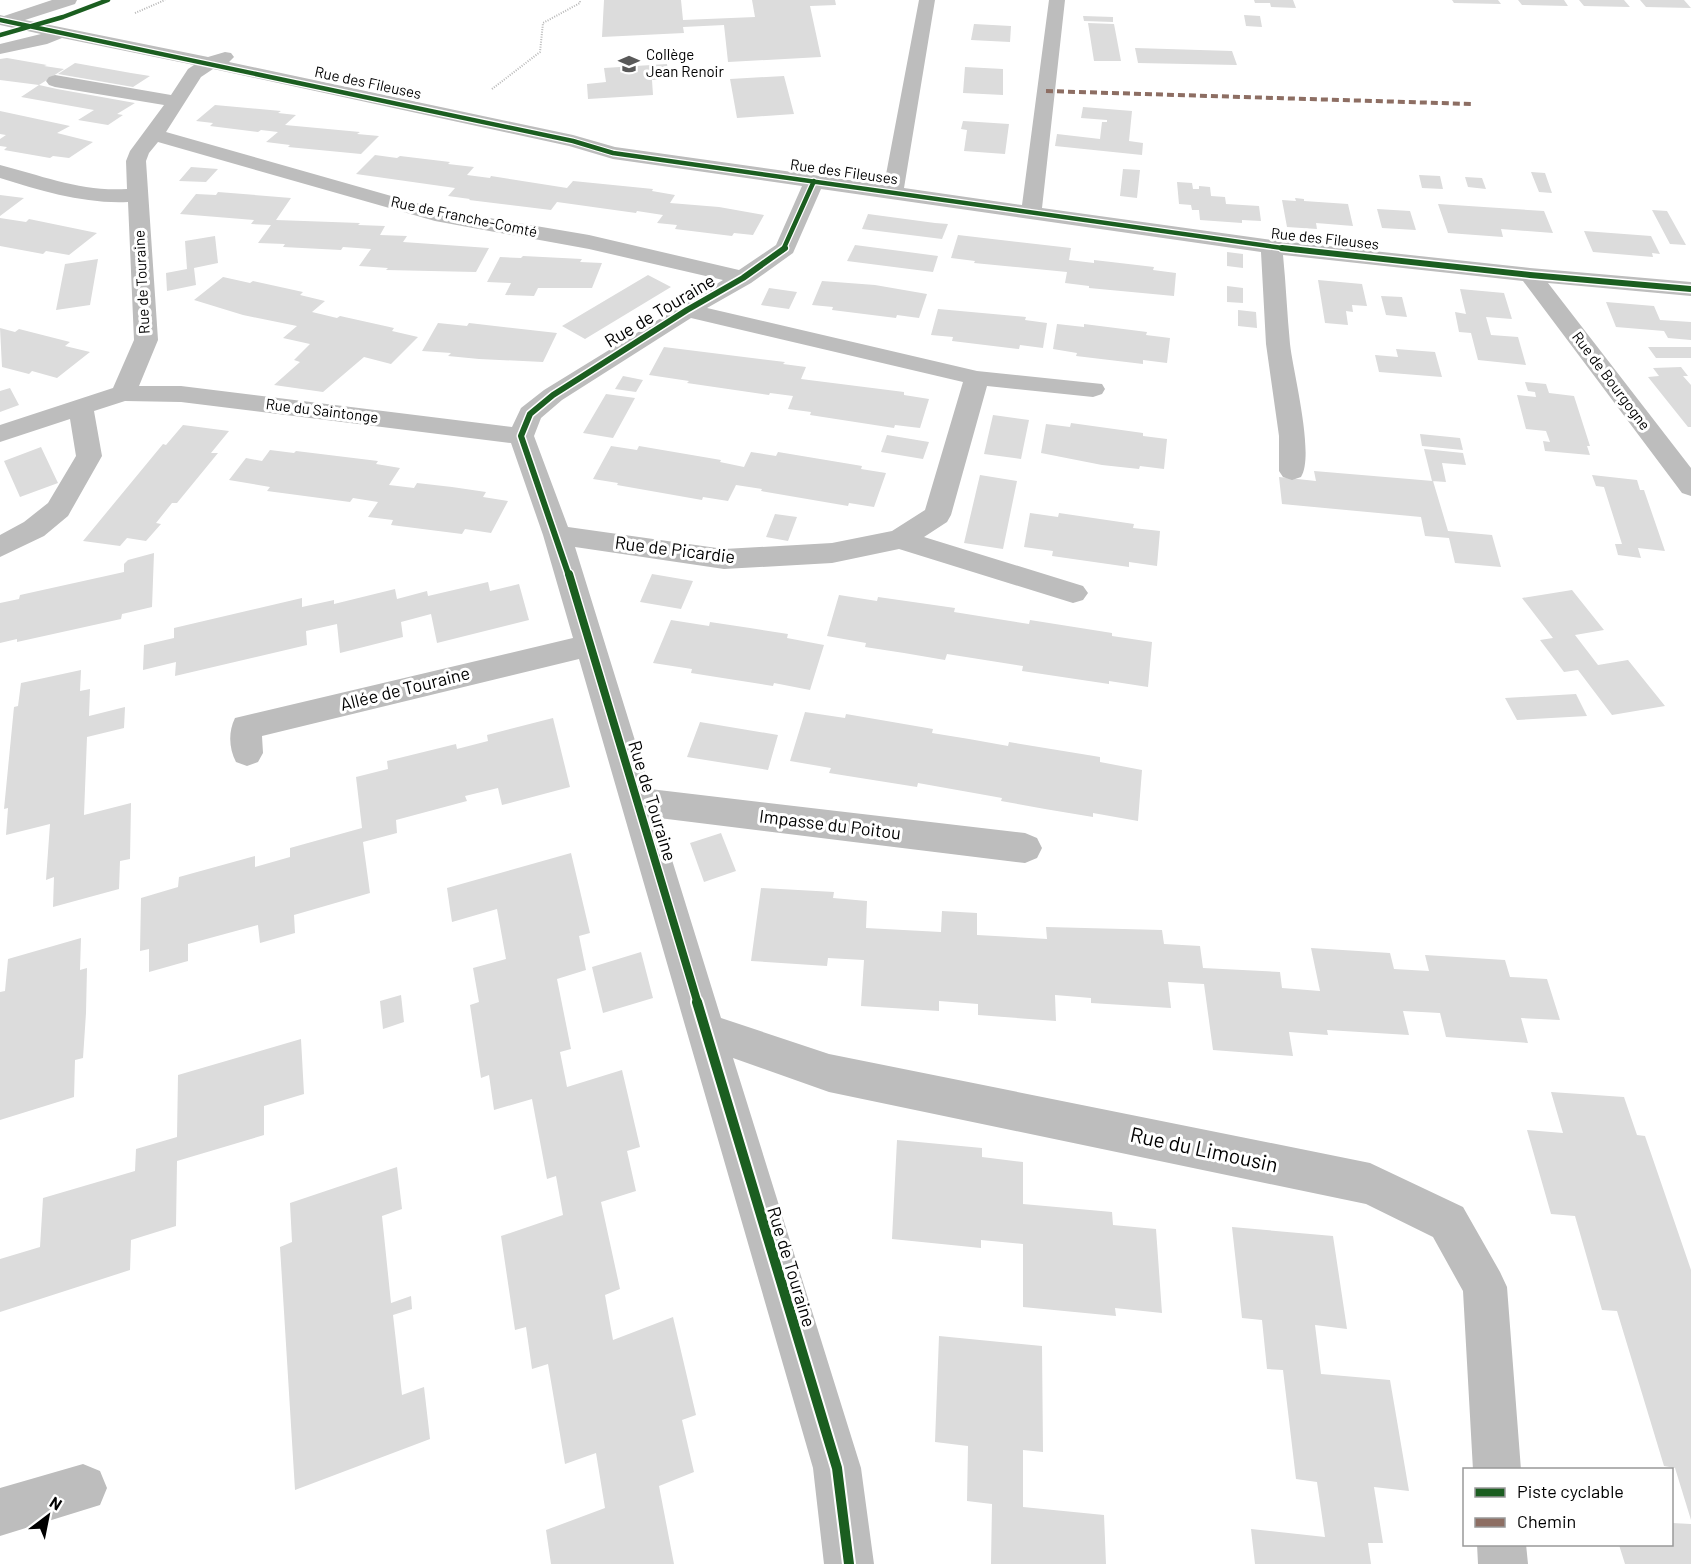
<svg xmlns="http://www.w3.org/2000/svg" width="1691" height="1564" font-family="Barlow,sans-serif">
<rect width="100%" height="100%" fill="#fff"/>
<path fill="#dcdcdc" d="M604 0H681L683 20 755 17 752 0H835L836 5 810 6 821 57 728 62 724 25 683 27 684 33 602 37Z
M1254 0H1293L1296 8 1271 7 1270 3H1255Z
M1452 0H1498L1501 4 1454 3Z
M1518 0H1564L1568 6 1522 5Z
M1579 0H1624L1630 7 1584 6Z
M1640 0H1684L1691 8 1646 7Z
M1244 15 1260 16 1262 27 1246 26Z
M1083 16 1113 17V22L1084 21Z
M1088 23 1114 24 1121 61H1094Z
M974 24 1011 26 1010 42 971 40Z
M1135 48 1232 51 1237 65 1138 63Z
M7 58 47 65 44 66 64 69 39 85 0 80V59Z
M75 63 131 73 150 76 133 87 58 74Z
M667 64 669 78 652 80 653 95 588 99 587 84 606 82 604 68Z
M965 67 1003 69V95L963 93Z
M784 76 794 114 737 118 730 79Z
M39 85 57 89 135 103 117 114 123 115 108 125 78 120 94 110 21 97Z
M215 105 281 111 278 113 296 115 285 125 360 132 357 134 379 136 361 154 288 147 290 145 266 142 278 132 261 130 258 132 210 126 213 123 196 121Z
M1083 107 1132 111 1129 141 1143 143 1142 155 1055 146 1057 134 1100 139 1102 122H1107V120L1081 118Z
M0 111 70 126 57 133 93 142 69 158 53 156 50 158 4 150 7 147 0 146V139L6 135 0 134Z
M963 121 1009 124 1005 154 964 151 967 130 961 129Z
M375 155 397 158 400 156 450 162 448 164 474 167 467 175 490 178 491 176 567 188 573 181 653 189 652 191 675 195 670 203 719 207 764 215 753 235 734 233 732 236 675 229 677 225 657 223 663 215 637 211 636 213 557 202 551 210 469 200 470 199 448 196 455 188 356 174Z
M191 167 218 169 206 182 179 181Z
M1123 169 1140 170 1137 198 1120 196Z
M1531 172 1545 173 1552 193 1539 192Z
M1419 175 1440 176 1443 189 1422 188Z
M1465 177 1482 178 1486 189 1468 187Z
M1177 182 1192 183 1193 189H1199V186L1210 187 1211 196 1225 197 1226 204 1259 206 1261 221 1242 220V223L1200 220 1199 210H1192L1191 205 1179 204Z
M218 192 291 198 276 220 360 223 358 225 385 226 380 235 407 236 403 242 489 248 476 272 386 270 388 268 359 266 371 249 343 247 341 250 283 247 285 244 258 243 271 225 251 224 254 220 180 214 196 194 216 195Z
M0 195 24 198 0 216Z
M1295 198 1304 199V201L1348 204 1353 226 1316 223 1317 229 1287 227 1282 200 1296 201Z
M1438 204 1544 211 1553 233 1501 229 1503 237 1448 233Z
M1377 209 1410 211 1416 230 1382 228Z
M1652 210 1667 211 1686 245 1670 244Z
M868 214 935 223 948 224 942 239 862 229Z
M0 218 26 222 29 219 97 233 69 255 46 251 43 254 0 246Z
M1584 231 1651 236 1660 254 1652 253 1653 257 1593 252Z
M958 235 1071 248 1069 260 1094 263V260L1154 267 1153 270 1176 273 1174 296 1089 288V286L1065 283 1067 272 974 263 975 261 951 258Z
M215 236 218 263 194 268 196 285 167 291 166 273 187 269 185 241Z
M855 245 923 254 938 256 933 272 847 261Z
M1227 252 1243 254V268L1227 266Z
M523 256 582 259 580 262 602 263 592 288H538L534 296 505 295 511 283 487 282 500 257 521 258Z
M98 259 90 305 56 310 65 264Z
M648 275 671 287 585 339 562 326Z
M223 277 250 283 253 281 303 292 300 295 325 301 312 312 337 318 340 316 394 328 392 331 418 337 391 364 364 357 323 392 274 385 300 362 294 360 310 344 283 338 297 326 243 315 194 300Z
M1318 280 1362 284 1367 306 1352 305 1353 312 1346 311 1348 325 1325 323Z
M822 281 875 285 927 294 919 318 897 315 896 318 832 310 833 307 812 305Z
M1227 286 1243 288V303L1227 302Z
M769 288 797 292 789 309 761 305Z
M1460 289 1504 293 1512 319 1486 317 1491 335 1518 337 1526 365 1478 360 1471 333 1459 332 1455 312 1466 314Z
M1381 296 1402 297 1407 317 1386 315Z
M1606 302 1654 306 1660 320 1691 322V340L1668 338 1664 331 1616 327Z
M938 309 1026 317 1025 320 1047 323 1043 348 1020 345 1019 349 985 345 952 341 953 337 931 335Z
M1238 310 1256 312 1257 328 1238 326Z
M438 323 467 326 469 323 557 333 543 362 479 359 448 356 451 353 422 351Z
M1057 324 1084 327V324L1147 332 1146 335 1170 338 1167 363 1143 360V364L1076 356 1077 353 1053 349Z
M0 328 15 332 19 329 70 342 65 346 90 352 57 378 32 371 29 374 2 367Z
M664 347 785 362 783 364 806 367 801 379 904 392V395L929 399 920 428 895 425 894 428 810 415 811 412 788 409 793 396 770 393 769 395 687 383 689 381 649 375Z
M1648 347H1691V358H1656Z
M1396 349 1435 352 1442 377 1379 372 1375 355 1398 357Z
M1681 367 1688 376H1683L1691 385V427H1688L1648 377 1659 376 1653 368Z
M623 376 643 380 636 392 615 389Z
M1525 382 1546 384 1549 393 1574 396 1590 446H1587L1590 455 1545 451 1543 441 1550 442 1546 431 1526 429 1517 395 1536 397 1535 392 1528 391Z
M10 388 19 405 0 412V391Z
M606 394 635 398 613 438 583 433Z
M993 415 1029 420 1021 459 984 454Z
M1071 423 1143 433V436L1167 439 1164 469 1140 466 1139 469 1102 465 1041 453 1046 424 1070 427Z
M183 425 229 431 211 453H218L177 503H172L156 523 161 524 146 541 127 538 120 546 83 541 163 444 166 445Z
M1420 434 1460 438 1463 450 1422 446Z
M887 435 929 442 923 459 881 452Z
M611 446 637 450 639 446 721 460 720 462 744 467 751 452 776 456 778 452 862 466 861 469 886 473 874 507 849 503 848 506 761 491 762 489 736 485 728 501 703 497 702 500 617 485 618 483 593 479Z
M41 447 58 483 20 497 4 461Z
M1424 449 1463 453 1466 465 1442 463 1446 482 1432 481Z
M270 450 294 453 296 451 378 461 376 464 400 468 389 485 414 488 417 483 452 487 486 492 483 497 508 501 491 533 465 529 462 534 391 525 393 520 368 517 378 502 353 498 350 502 267 491 270 487 229 480 246 458 262 461Z
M1314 471 1433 481 1448 531 1492 535 1501 567 1455 563 1449 538 1425 536 1421 517 1282 504 1279 477 1316 481Z
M980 475 1017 481 1003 549 964 543Z
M1592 475 1637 480 1640 490H1644L1665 551 1638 548 1641 558 1618 555 1615 544H1622L1604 487 1596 486Z
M1030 513 1058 517 1059 513 1134 524 1133 528 1160 531 1157 566 1129 562V567L1052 556 1053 551 1024 547Z
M775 514 797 517 788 541 766 537Z
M154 553 152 607 122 614 121 619 17 642V639L0 643V603L19 599 20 595 124 572V564L128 560Z
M652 574 693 581 681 609 640 602Z
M488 582 490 591 519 584 529 620 437 643 431 614 401 622 403 637 340 653 337 624 306 631 307 645 175 676 176 662 143 670 144 645 174 638V628L302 598V607L334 600V604L395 589 397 599 427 591 428 596Z
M1572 590 1604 630 1575 635 1598 665 1628 660 1665 706 1612 715 1578 670 1564 672 1540 640 1553 638 1522 598Z
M839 595 877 601 878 597 955 608 954 612 1029 624 1030 620 1112 633V636L1152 642 1148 687 1109 681V684L1022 671 1023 666 947 654 945 660 904 653 865 647 866 643 827 636Z
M671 620 709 626 710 622 750 628 788 634 787 638 824 645 810 690 774 683 773 686 691 673 692 669 653 663Z
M81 670 80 691 90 689 89 716 125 707 124 728 87 737 84 815 131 803 130 859 120 861 119 889 53 907 54 877 46 880 50 824 6 835 8 808 4 809 14 707 18 706 21 683Z
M1576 694 1587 716 1517 720 1505 698Z
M805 712 845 718 846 714 933 729 932 733 969 739 1008 746 1009 742 1100 757V762L1142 770 1138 821 1093 813V817L1045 809 1001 801 1002 798 918 783 917 787 829 773 831 768 790 761Z
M553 718 570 787 502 805 498 788 465 796 467 801 396 820 397 833 363 842 370 893 294 915 295 933 260 943 258 925 188 944V961L149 972V949L140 951 141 898 178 887 179 877 255 856V867L290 857V848L362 828 356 777 388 769 387 761 456 744 457 749 488 741 487 735Z
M700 722 778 735 768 770 687 757Z
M721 833 736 871 704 882 690 843Z
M571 853 590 933 579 936 586 970 557 979 571 1049 560 1052 567 1087 622 1070 640 1147 627 1151 636 1191 601 1202 620 1289 605 1295 613 1340 673 1317 696 1415 682 1420 694 1472 659 1486 674 1564H551L546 1530 605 1508 596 1453 565 1464 548 1364 532 1369 526 1327 515 1330 501 1236 563 1215 556 1176 547 1179 532 1099 494 1110 489 1075 481 1078 470 1005 479 1002 473 968 506 959 497 909 452 922 450 909 447 888Z
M761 888 834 892 833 898 867 901 866 928 941 932 942 911 977 913V935L1047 939 1046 927 1162 930 1164 944 1200 946 1203 968 1280 972 1282 988 1320 991 1311 948 1390 953 1394 969 1429 971 1425 955 1505 960 1510 977 1547 979 1560 1020 1521 1018 1528 1043 1446 1037 1440 1013 1403 1011 1409 1035 1327 1030 1328 1035 1289 1032 1293 1056 1213 1050 1204 984 1168 982 1171 1008 1091 1003V998L1055 995 1056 1021 978 1015V1004L939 1001V1011L861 1006 864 960 828 958 827 966 751 961Z
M81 938 80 970 87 968 86 1013 83 1058 75 1060 74 1097 0 1120V992L5 991 8 959Z
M641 952 653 998 603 1013 592 967Z
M401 995 404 1022 383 1029 380 1001Z
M301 1039 304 1094 264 1106V1135L177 1161 176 1226 131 1240 130 1270 0 1312V1259L40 1247 43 1198 135 1171 136 1149 177 1137 178 1075Z
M1551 1092 1624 1097 1637 1135 1645 1136 1691 1270V1520L1675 1468 1664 1466 1617 1311 1602 1310 1575 1216 1551 1214 1527 1130 1563 1133Z
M897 1140 982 1148V1157L1023 1162V1204L1112 1212 1113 1225 1156 1229 1162 1313 1115 1308 1116 1316 1023 1307V1244L981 1240V1248L892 1239Z
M397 1167 402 1209 382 1216 391 1303 411 1296 412 1309 393 1315 402 1395 424 1387 430 1439 295 1490 280 1247 292 1242 290 1203Z
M1232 1227 1333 1236 1347 1329 1315 1325 1321 1374 1390 1380 1409 1491 1374 1487 1383 1543H1368L1371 1564H1255L1251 1529 1325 1537 1317 1482 1296 1479 1283 1370 1267 1369 1262 1320 1242 1318Z
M939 1336 1042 1346 1043 1452 1023 1450V1507L1104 1515 1106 1564H991L992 1504 967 1501 968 1446 935 1442Z
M1672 1523 1691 1524V1564H1625L1619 1545H1671Z"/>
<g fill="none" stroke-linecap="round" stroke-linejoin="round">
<path stroke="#b8b8b8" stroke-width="2" stroke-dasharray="1 1.5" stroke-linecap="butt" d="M135 13 165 0
M492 89 540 52 543 23 580 3V0"/>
<path fill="#bdbdbd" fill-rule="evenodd" d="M52 0H77L75 4 25 20 208 57 225 52 231 53 234 57 229 62 573 135 615 147 884 185 919 0H935L904 188 1022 205 1049 0H1065L1042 208 1272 240 1530 268 1691 282V296L1548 283 1691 468V496L1682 493 1523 281 1283 255C1286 284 1287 314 1290 344 1293 372 1315 455 1301 477L1292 480 1283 477 1279 471V436L1266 344 1261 252 821 189 793 253 751 283 707 308 977 371 1102 384 1105 389 1102 394 1093 397 987 386 951 515 947 522 924 537 1083 586 1088 593 1083 600 1073 603 899 549 832 563 724 569 575 547 650 789 1025 833 1037 838 1042 848 1037 858 1025 863 659 818 721 1018 829 1054 1370 1163 1463 1207 1500 1272 1507 1287 1521 1470H1473L1463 1291 1433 1237 1366 1204 829 1092 733 1058 861 1468 874 1564H824L813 1468 579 659 262 736 263 753 258 762 247 766 236 762C229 749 228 732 235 718L573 638 543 535 511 443 181 402 125 401 94 411 102 456 68 516 44 536 0 557V535L24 522 48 503 76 456 70 419 0 442V425L113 388 134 340 128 202C84 204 42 191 0 178V165C43 176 82 192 127 189L126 161 130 151 164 105 55 87 49 85 46 81 49 77 55 75 171 95 188 69 194 65 62 38 47 44 0 54V44L41 34 0 25V15L4 16ZM213 69 569 146 613 159 802 186 776 245 739 270 589 235 437 209 166 132 201 77ZM158 142 435 221 589 249 723 280 544 390 521 408 512 427 181 386H139L158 340 146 161 149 153ZM691 318 963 382 925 510 892 531 832 543 724 549 568 527 534 436 541 418 562 400Z
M83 1464 100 1471 107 1488 100 1505 0 1536V1488Z
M1477 1544H1526L1528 1564H1478Z"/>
<path stroke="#8d6e63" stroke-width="4" stroke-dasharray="7 4" stroke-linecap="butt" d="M1046 91 1472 104"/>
<defs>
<path id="cycleway-far3" d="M0 20 573 141 613 153 1296 250
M0 35 63 17 108 0
M783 250 814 181"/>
<path id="cycleway-far2" d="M1282 248 1530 275 1691 289
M569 576 521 436 530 414 553 395 687 310 743 278 785 248"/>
<path id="cycleway-far1" d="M569 574 698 1004"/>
<path id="cycleway" d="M697 1002 837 1468 849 1564"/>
</defs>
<use href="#cycleway-far3" stroke="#fff" stroke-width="7"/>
<use href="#cycleway-far2" stroke="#fff" stroke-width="9"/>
<use href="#cycleway-far1" stroke="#fff" stroke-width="11"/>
<use href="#cycleway" stroke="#fff" stroke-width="14"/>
<use href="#cycleway-far3" stroke="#1b5e20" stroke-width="4.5"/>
<use href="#cycleway-far2" stroke="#1b5e20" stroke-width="6"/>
<use href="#cycleway-far1" stroke="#1b5e20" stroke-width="8"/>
<use href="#cycleway" stroke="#1b5e20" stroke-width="10"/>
</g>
<defs>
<symbol id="school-bare" viewBox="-9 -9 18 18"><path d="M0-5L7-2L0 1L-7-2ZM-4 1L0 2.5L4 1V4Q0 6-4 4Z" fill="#595959" stroke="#fff" stroke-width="2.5" paint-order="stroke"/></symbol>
</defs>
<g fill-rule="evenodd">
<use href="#school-bare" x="614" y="49" width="30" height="30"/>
</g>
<g text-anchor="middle" stroke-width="6" stroke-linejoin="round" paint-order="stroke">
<g font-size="15" fill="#000" stroke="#fff" text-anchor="start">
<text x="646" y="60">Collège<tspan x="646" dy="17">Jean Renoir</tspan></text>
</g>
<g font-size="15" fill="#000" stroke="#fff">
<text transform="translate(368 83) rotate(12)" y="5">Rue des Fileuses</text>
<text transform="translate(844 172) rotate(8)" y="5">Rue des Fileuses</text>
<text transform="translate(464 217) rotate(12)" y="5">Rue de Franche-Comté</text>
<text transform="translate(1325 239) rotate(6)" y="5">Rue des Fileuses</text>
<text transform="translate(142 282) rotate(-93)" y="5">Rue de Touraine</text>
<text transform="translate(1611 381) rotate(53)" y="5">Rue de Bourgogne</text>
<text transform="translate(322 411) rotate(7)" y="5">Rue du Saintonge</text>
</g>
<g font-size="18" fill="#000" stroke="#fff">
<text transform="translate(660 311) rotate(-31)" y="6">Rue de Touraine</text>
<text transform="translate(675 550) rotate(7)" y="6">Rue de Picardie</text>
<text transform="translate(405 689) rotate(-14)" y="6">Allée de Touraine</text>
<text transform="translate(652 801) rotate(73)" y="6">Rue de Touraine</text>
<text transform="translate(830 825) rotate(7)" y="6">Impasse du Poitou</text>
<text transform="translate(791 1267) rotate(73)" y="6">Rue de Touraine</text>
</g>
<g font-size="21" fill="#000" stroke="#fff">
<text transform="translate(1204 1150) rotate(12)" y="7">Rue du Limousin</text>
</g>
</g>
<rect x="1463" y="1468" width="210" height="78" fill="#ffffff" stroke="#999999" stroke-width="1.5"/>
<rect x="1475" y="1488" width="30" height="9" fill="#1b5e20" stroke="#999999" stroke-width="1.5"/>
<text x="1517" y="1498" font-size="18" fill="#000000">Piste cyclable</text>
<rect x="1475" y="1518" width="30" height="9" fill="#8d6e63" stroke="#999999" stroke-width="1.5"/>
<text x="1517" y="1528" font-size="18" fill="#000000">Chemin</text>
<g transform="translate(48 1516) rotate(32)" stroke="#ffffff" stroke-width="4.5" paint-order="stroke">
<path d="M0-4.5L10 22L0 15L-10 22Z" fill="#000000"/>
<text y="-9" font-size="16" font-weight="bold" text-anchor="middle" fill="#000000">N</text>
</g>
</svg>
